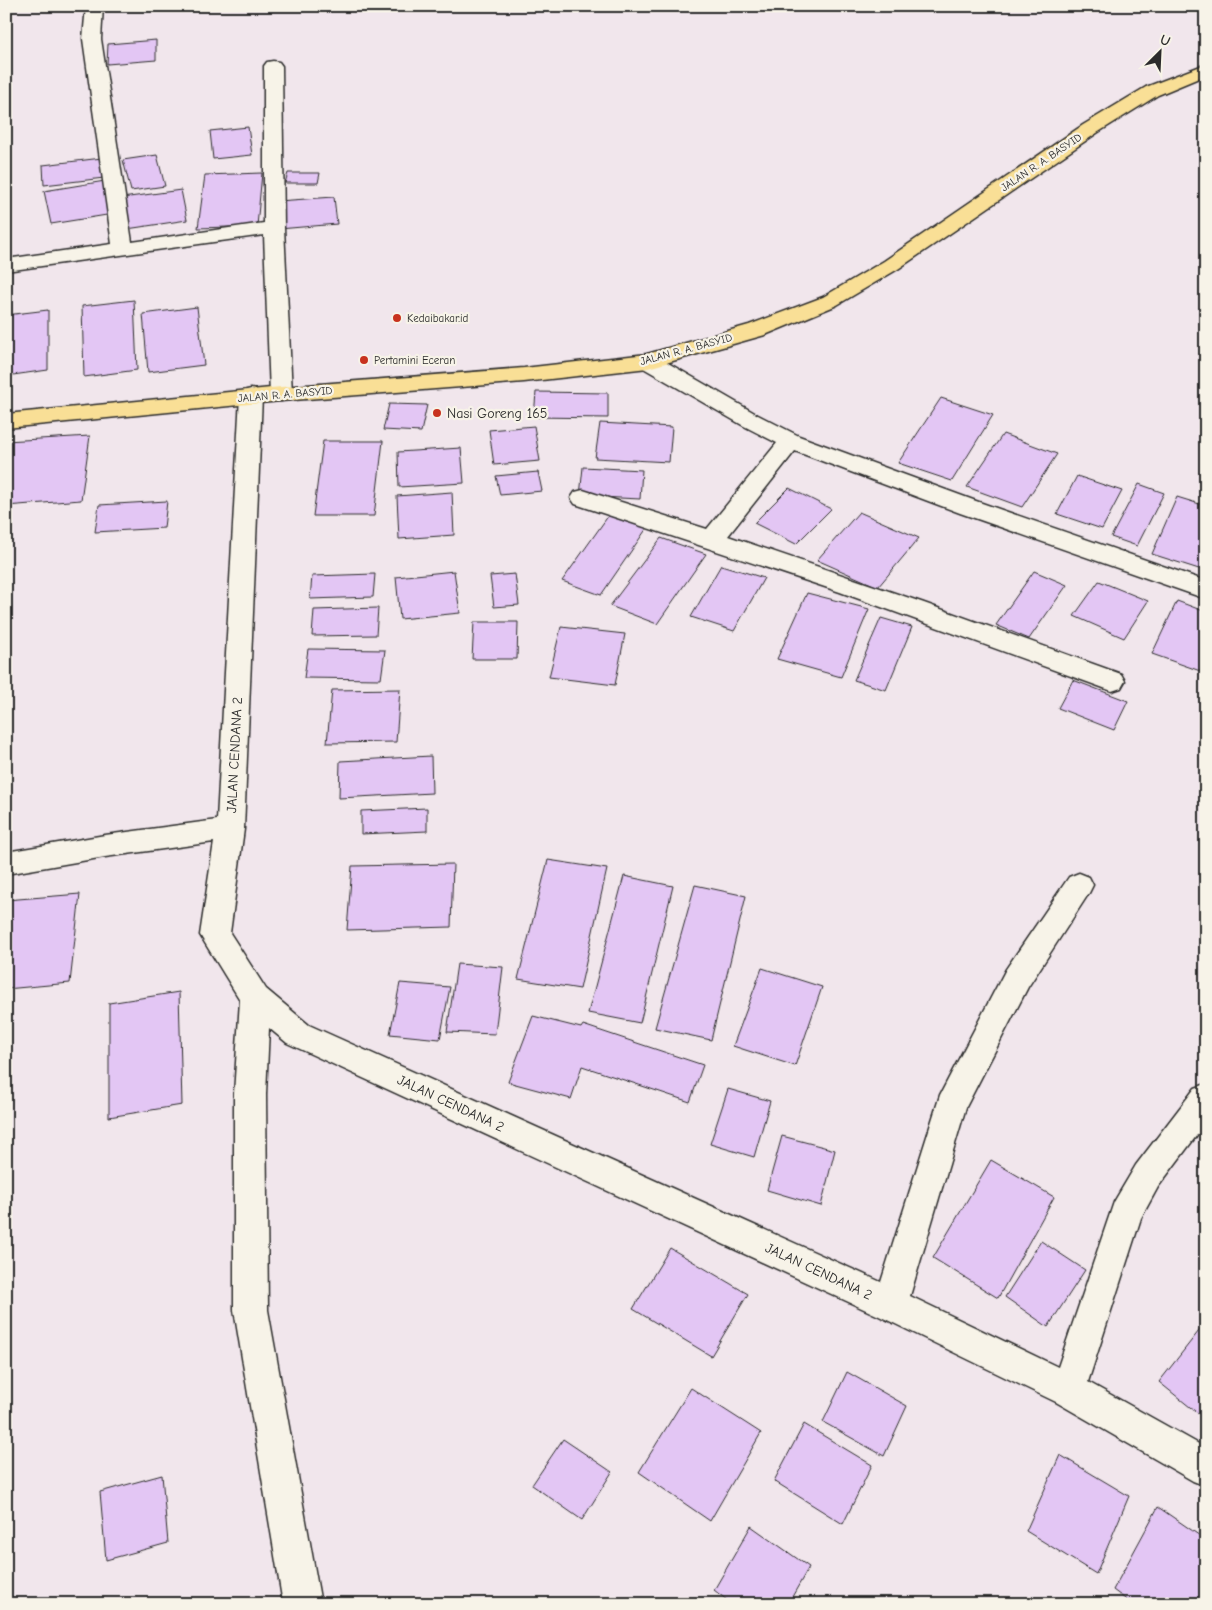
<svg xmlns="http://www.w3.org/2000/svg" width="1212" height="1610" font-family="'Comic Neue',sans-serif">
<rect width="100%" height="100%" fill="#f1e6ec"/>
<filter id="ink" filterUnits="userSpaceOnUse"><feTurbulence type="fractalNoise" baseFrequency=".02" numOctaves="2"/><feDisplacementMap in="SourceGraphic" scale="10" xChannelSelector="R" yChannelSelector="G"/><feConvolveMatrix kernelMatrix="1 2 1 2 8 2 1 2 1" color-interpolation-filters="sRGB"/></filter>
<g filter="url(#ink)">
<path fill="#e3c6f4" stroke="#2b2b2b" d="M156 40V60L107 64 108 44Z
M248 127 252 155 213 159 210 131Z
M157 155 165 186 131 191 123 160Z
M102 158 104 178 44 185 43 165Z
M262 173 257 226 198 228 205 175Z
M288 173H320L318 183H285Z
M105 181 113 214 51 224 44 191Z
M181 190 187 220 127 229 122 198Z
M334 197 337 224 279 229 278 201Z
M134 300 137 370 84 377 82 306Z
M197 307 204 365 148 372 143 314Z
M48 310V370L6 376V315Z
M536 392 608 393V418L534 417Z
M941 398 993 415 952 481 898 463Z
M389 404 427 405 421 432 383 430Z
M600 423 672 427 669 462 595 458Z
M534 426 540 461 494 465 489 430Z
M1003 434 1057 454 1022 507 967 487Z
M90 436 81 500 6 506V441Z
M323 441H383L374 516H313Z
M461 448 464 483 399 487 398 452Z
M583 467 642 470 640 499 580 496Z
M538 472 542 491 500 495 496 476Z
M1077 476 1122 491 1102 529 1057 514Z
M1139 484 1164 493 1137 546 1111 537Z
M789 488 831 509 796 544 754 523Z
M452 492 454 535 399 539 397 496Z
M1177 497 1206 506V560L1202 570 1152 554Z
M167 501 164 528 95 532 99 505Z
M611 512 649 525 601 595 562 581Z
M859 512 919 538 878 587 817 560Z
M661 538 706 554 657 624 610 606Z
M721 565 764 578 734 631 691 617Z
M454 571 460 613 400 619 396 577Z
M1034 571 1067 585 1029 639 996 625Z
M375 574 373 597 310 599 312 576Z
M515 574 519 605 494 607 490 576Z
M1099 581 1148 601 1124 638 1074 616Z
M807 593 869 609 841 677 777 659Z
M1177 601 1206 612V673L1152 654Z
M378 608 376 635 312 636 314 610Z
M881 618 912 627 886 690 854 680Z
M474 622H518L517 659H472Z
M561 627 625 634 615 685 549 677Z
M308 649 385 650 381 679 304 678Z
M1073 680 1128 701 1114 730 1058 708Z
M400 689 396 742 327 743 332 690Z
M431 756 432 793 339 798 340 761Z
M427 808V831L361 834V811Z
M548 860 607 869 580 989 518 979Z
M453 864 451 927 347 930 352 866Z
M624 876 673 886 640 1023 588 1013Z
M695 885 746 896 711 1040 655 1028Z
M80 894 70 983 6 989V900Z
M457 964 503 967 495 1034 447 1032Z
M762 968 822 987 795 1066 733 1046Z
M400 983 450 987 440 1039 390 1034Z
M179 992 182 1105 109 1117V1003Z
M533 1016 581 1028 583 1025 703 1065 690 1102 582 1066 571 1099 508 1082Z
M728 1089 770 1101 754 1157 710 1144Z
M782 1136 835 1150 821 1206 767 1190Z
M991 1160 1054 1197 998 1298 933 1258Z
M1041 1241 1085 1270 1048 1327 1005 1297Z
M670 1248 748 1294 711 1356 633 1309Z
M1206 1322V1420L1159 1382Z
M847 1372 907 1406 884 1456 823 1422Z
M691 1388 761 1433 710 1521 639 1472Z
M804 1424 872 1465 843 1524 774 1481Z
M563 1439 612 1472 582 1520 532 1485Z
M1060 1455 1129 1496 1096 1574 1026 1531Z
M162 1475 168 1543 106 1560 100 1492Z
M1158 1507 1206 1540V1590L1199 1604H1132L1113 1590Z
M751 1526 809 1567 788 1604H732L714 1590Z"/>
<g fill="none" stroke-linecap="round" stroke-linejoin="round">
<defs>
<path id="minor" d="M86 6H103L101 39 132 242 264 223V66L267 62 273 61 279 62 282 66 284 228 292 394 289 399 281 401 273 399 270 394 264 235 6 271V259L112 244 83 39Z
M648 354 656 356 758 415 799 436 976 501 1206 581V599L960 513 795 451 728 536 924 603 1121 674 1125 681 1121 688 1112 691 840 592 575 504 571 498 575 492 583 490 707 529 777 443 742 425 640 366 637 361 640 356Z
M251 389 259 391 262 396 244 829 230 933 266 989 309 1025 881 1282 940 1095 1006 969 1069 877 1079 873 1089 877 1093 885 1089 893 1028 987 966 1107 910 1296 1058 1367 1114 1202 1136 1165 1195 1088 1206 1084V1123L1158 1187 1141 1218 1088 1382 1206 1448V1486L1193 1481 1056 1402 879 1316 287 1043 269 1028 266 1094 268 1310 321 1604H283L234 1310V1094L240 1000 200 935 214 842 105 857 6 874V852L105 835 217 820 240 396 243 391Z"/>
<path id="major" d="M1206 64V75L1158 95 1097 133 898 269 837 305 765 335 648 368 524 382 281 401 6 428V414L281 387 524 368 647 354 749 325 823 297 884 261 1083 125 1146 87Z"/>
</defs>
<use href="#minor" stroke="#2b2b2b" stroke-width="3"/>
<use href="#major" stroke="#2b2b2b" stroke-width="3"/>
<use href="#minor" fill="#f7f3e8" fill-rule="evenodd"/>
<use href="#major" fill="#f9df96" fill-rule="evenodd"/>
</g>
</g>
<g fill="#c8321e" stroke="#f7f3e8" stroke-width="2">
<circle cx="397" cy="318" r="5"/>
<circle cx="364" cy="360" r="5"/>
<circle cx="437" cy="413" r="5"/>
</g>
<g text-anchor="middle" stroke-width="4.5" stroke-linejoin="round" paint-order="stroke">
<g font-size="11" fill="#2b2b2b" stroke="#f7f3e8">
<text transform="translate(1041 162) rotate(-34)" y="4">JALAN R. A. BASYID</text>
<text transform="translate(686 349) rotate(-15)" y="4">JALAN R. A. BASYID</text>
<text transform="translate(285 394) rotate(-5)" y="4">JALAN R. A. BASYID</text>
</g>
<g font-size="11" fill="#2b2b2b" stroke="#f7f3e8" text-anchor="start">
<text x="407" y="322">Kedaibakar.id</text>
<text x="374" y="364">Pertamini Eceran</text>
</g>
<g font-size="14" fill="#2b2b2b" stroke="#f7f3e8" text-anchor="start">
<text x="447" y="418">Nasi Goreng 165</text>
</g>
<g font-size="14" fill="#2b2b2b" stroke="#f7f3e8">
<text transform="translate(234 755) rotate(-87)" y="5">JALAN CENDANA 2</text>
<text transform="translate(451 1103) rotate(25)" y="5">JALAN CENDANA 2</text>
<text transform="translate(819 1271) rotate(25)" y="5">JALAN CENDANA 2</text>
</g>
</g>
<rect width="1212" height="1610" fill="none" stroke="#f7f3e8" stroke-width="25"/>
<rect x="12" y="12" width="1187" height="1585" fill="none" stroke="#2b2b2b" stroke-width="2" filter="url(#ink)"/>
<g transform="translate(1160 52) rotate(24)" stroke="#f7f3e8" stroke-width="4" paint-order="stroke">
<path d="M0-4L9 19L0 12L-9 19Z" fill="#2b2b2b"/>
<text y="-8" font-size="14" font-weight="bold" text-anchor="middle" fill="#2b2b2b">U</text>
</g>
</svg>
